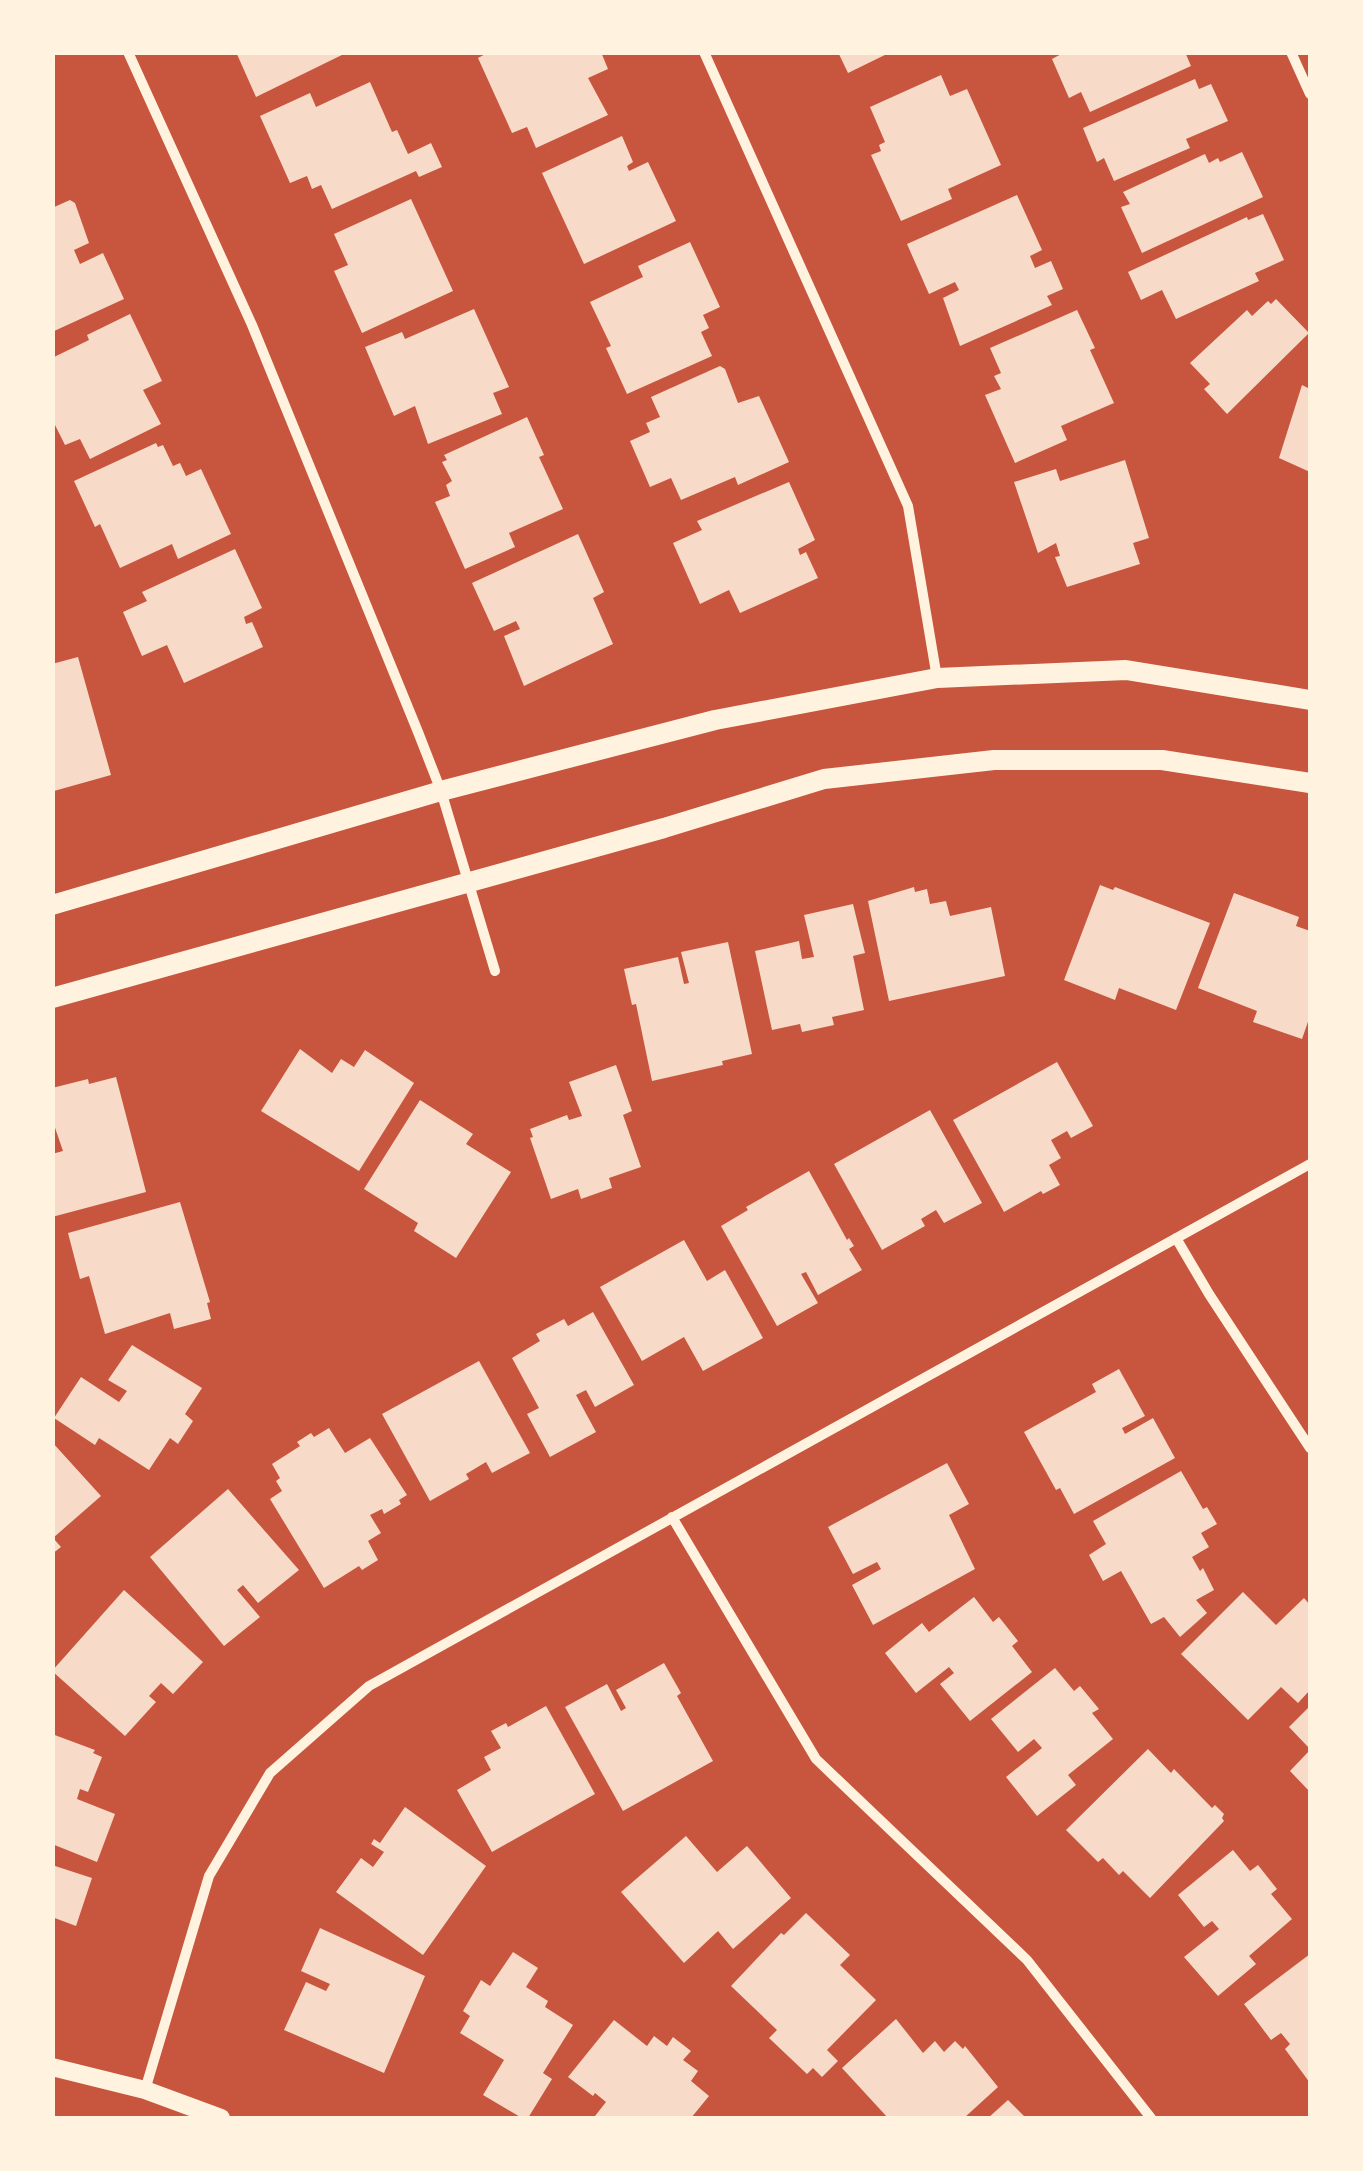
<svg xmlns="http://www.w3.org/2000/svg" width="1363" height="2171" font-family="Spectral,serif">
<rect width="100%" height="100%" fill="#c8553d"/>
<path fill="#f7dbc8" d="M236 52H348L256 97Z
M489 52H601L608 69 588 78 608 115 536 148 527 127 512 133 478 58Z
M838 52H891L848 73Z
M1065 52H1185L1191 66 1090 112 1081 92 1069 98 1052 59Z
M941 75 950 96 967 89 1001 165 948 189 952 199 901 221 871 155 881 151 879 145 885 142 870 107Z
M1195 79 1199 89 1211 84 1228 121 1186 139 1190 148 1114 181 1104 158 1097 162 1083 128Z
M370 82 392 132 397 130 408 154 431 143 442 167 419 177 416 171 332 209 321 185 312 189 307 176 290 183 260 116 310 93 316 107Z
M622 136 633 162 627 166 629 171 648 162 676 221 584 264 542 173Z
M1242 152 1263 197 1142 253 1121 207 1130 204 1123 192 1205 154 1209 163 1218 158 1220 162Z
M1017 195 1042 250 1030 256 1035 268 1051 261 1063 289 1047 296 1052 305 960 346 943 298 959 290 955 282 929 294 907 244Z
M411 199 453 291 362 333 334 271 348 265 334 234Z
M70 200 75 203 89 243 74 250 80 264 103 253 124 299 52 332V208Z
M1263 214 1284 260 1255 273 1259 281 1176 319 1162 290 1141 300 1128 272 1247 217 1248 220Z
M690 242 720 307 703 315 709 328 701 332 712 356 627 394 606 348 611 346 590 302 643 277 638 266Z
M1276 299 1309 333 1227 414 1204 389 1210 384 1190 363 1247 310 1252 316 1268 301 1271 304Z
M474 309 509 387 493 393 502 414 428 444 415 406 394 416 365 347 402 332 405 339Z
M1077 310 1095 348 1090 350 1114 403 1061 426 1067 440 1015 463 985 395 1001 389 994 376 1001 373 990 348Z
M130 314 162 381 143 390 161 424 90 459 80 439 65 445 52 419V358L89 340 87 335Z
M720 366 725 369 738 403 759 396 789 462 738 485 735 477 681 500 671 478 650 487 630 441 650 432 646 423 660 417 651 397Z
M1302 385 1310 389V472L1279 458Z
M527 417 544 455 539 457 563 509 509 533 515 547 465 569 435 502 450 496 446 485 452 481 442 462 447 460 444 455Z
M156 443 158 447 163 445 173 466 180 463 186 476 201 469 231 534 178 559 172 544 120 568 100 524 95 527 74 481Z
M1125 460 1149 538 1133 543 1140 564 1067 587 1055 557 1060 556 1056 543 1038 553 1014 482 1056 469 1060 481Z
M789 482 815 540 798 549 800 555 806 552 818 578 740 613 729 590 700 604 673 543 702 530 697 521Z
M578 534 604 592 593 598 613 644 524 686 504 636 520 629 516 621 494 631 472 583Z
M235 549 262 608 244 617 246 624 252 622 263 647 184 683 167 645 142 656 123 612 147 601 142 592Z
M78 657 111 775 54 791 52 664Z
M1100 885 1113 890 1115 887 1210 923 1176 1010 1119 988 1115 1000 1064 980Z
M914 887 915 892 927 889 930 904 946 901 950 916 991 907 1005 976 889 1001 868 901Z
M1234 893 1299 917 1296 926 1310 931V1016L1302 1039 1253 1022 1257 1011 1198 988Z
M853 904 865 953 853 956 864 1010 832 1017 834 1025 802 1032 800 1024 772 1030 755 951 799 941 802 959 814 957 804 915Z
M728 942 752 1054 722 1061 723 1065 652 1081 636 1004 632 1005 624 969 678 957 684 984 689 983 681 952Z
M300 1049 332 1073 341 1059 354 1067 365 1050 414 1083 359 1171 261 1111Z
M1057 1062 1093 1126 1071 1138 1067 1131 1051 1140 1061 1158 1049 1165 1060 1185 1043 1194 1041 1191 1004 1212 953 1120Z
M616 1065 632 1111 623 1115 641 1167 609 1178 612 1188 581 1199 578 1189 551 1199 530 1138 533 1137 530 1129 567 1115 569 1120 582 1116 569 1082Z
M116 1077 146 1192 52 1217V1154L63 1151 52 1119V1088L88 1079 89 1084Z
M420 1100 473 1134 466 1144 511 1172 456 1258 414 1231 418 1223 364 1189Z
M930 1110 982 1203 944 1223 936 1210 921 1219 925 1226 882 1250 834 1164Z
M809 1171 847 1240 849 1238 854 1246 849 1249 862 1270 818 1295 806 1272 801 1274 818 1303 777 1326 721 1226 748 1210 746 1207Z
M180 1202 210 1302 207 1303 211 1319 174 1329 170 1313 105 1334 89 1276 80 1279 68 1233Z
M684 1240 707 1281 725 1270 763 1338 703 1371 684 1337 642 1361 600 1287Z
M593 1312 634 1385 595 1407 586 1390 576 1395 596 1432 550 1457 527 1414 539 1408 512 1358 540 1341 536 1334 564 1319 568 1326Z
M132 1345 202 1388 185 1414 193 1421 178 1444 170 1438 149 1470 99 1438 95 1445 54 1418 81 1377 119 1402 127 1391 108 1380Z
M479 1361 530 1453 492 1473 486 1462 466 1474 469 1479 430 1501 382 1414Z
M1119 1369 1145 1416 1122 1428 1125 1434 1153 1418 1175 1458 1074 1514 1060 1488 1056 1490 1024 1432 1096 1392 1092 1384Z
M329 1428 345 1453 370 1438 407 1495 399 1500 401 1504 384 1514 382 1509 370 1515 381 1533 368 1541 378 1560 362 1570 359 1566 324 1588 270 1499 282 1491 276 1481 280 1478 272 1464 300 1446 297 1442 311 1433 314 1437Z
M52 1442 101 1496 53 1538 61 1547 52 1554Z
M947 1463 969 1504 949 1515 975 1569 873 1625 852 1585 881 1569 877 1562 853 1574 828 1527Z
M1181 1471 1203 1509 1207 1507 1217 1524 1201 1533 1209 1547 1192 1557 1200 1571 1203 1568 1214 1590 1196 1600 1207 1613 1180 1637 1164 1617 1151 1624 1121 1571 1103 1581 1089 1555 1106 1544 1093 1521Z
M228 1489 299 1570 258 1603 243 1585 237 1590 260 1617 224 1646 150 1557Z
M124 1590 203 1662 173 1694 161 1683 149 1696 156 1702 125 1736 52 1671Z
M1243 1592 1276 1625 1304 1598 1310 1605V1690L1298 1703 1281 1687 1248 1720 1181 1654Z
M974 1597 993 1622 999 1617 1018 1641 1012 1646 1032 1672 970 1721 940 1684 954 1673 949 1667 916 1693 885 1653 922 1623 929 1632Z
M664 1663 681 1693 677 1696 713 1761 623 1811 565 1707 607 1684 621 1711 626 1708 616 1690Z
M1055 1668 1074 1691 1080 1686 1099 1709 1092 1713 1113 1739 1068 1775 1076 1785 1037 1816 1006 1777 1042 1748 1034 1739 1018 1752 991 1719Z
M546 1706 595 1794 492 1852 457 1790 491 1770 484 1757 501 1748 491 1731 506 1723 508 1727Z
M1310 1706V1749L1289 1727Z
M52 1734 95 1750 93 1753 102 1757 88 1792 80 1789 77 1799 115 1814 97 1862 52 1844Z
M1148 1749 1171 1773 1174 1769 1212 1808 1215 1805 1224 1814 1222 1818 1224 1821 1150 1898 1123 1871 1119 1875 1103 1858 1098 1862 1066 1830Z
M1310 1750V1792L1290 1771Z
M405 1807 486 1866 423 1955 336 1892 361 1858 373 1867 384 1852 371 1844 374 1839 380 1843Z
M686 1836 717 1872 747 1846 791 1898 733 1949 718 1931 684 1963 621 1892Z
M1233 1850 1250 1871 1258 1865 1277 1889 1271 1894 1292 1919 1249 1956 1256 1964 1218 1996 1184 1957 1219 1929 1212 1921 1204 1927 1178 1895Z
M52 1865 92 1878 76 1926 52 1917Z
M806 1913 850 1955 840 1965 876 2000 827 2050 838 2061 822 2077 813 2068 807 2074 769 2038 777 2030 731 1986 781 1933 784 1935Z
M320 1928 425 1976 384 2073 284 2030 306 1982 326 1991 330 1984 301 1971Z
M513 1952 538 1968 526 1987 548 2001 545 2007 573 2025 543 2073 552 2079 528 2118H522L483 2095 504 2060 460 2033 470 2016 463 2011 481 1980 490 1986Z
M1310 1954V2083L1285 2049 1290 2044 1281 2033 1271 2040 1244 2004Z
M896 2019 923 2053 935 2041 944 2052 955 2041 963 2049 965 2046 998 2087 964 2118H888L842 2068Z
M614 2020 647 2046 654 2036 667 2046 673 2037 691 2051 683 2060 698 2071 691 2081 709 2096 691 2118H599L595 2116 606 2102 595 2093 593 2096 568 2077Z
M1008 2100 1026 2118H988Z"/>
<g fill="none" stroke-linecap="round" stroke-linejoin="round">
<path stroke="#fff3e0" stroke-width="10" d="M128 52 252 325 418 732 441 791 495 971
M704 52 908 506 937 678
M1291 52 1310 94
M1176 1238 1209 1294 1310 1448
M672 1517 816 1759 1027 1960 1151 2118
M145 2090 209 1876 270 1773 369 1686 1310 1164"/>
<path stroke="#fff3e0" stroke-width="18" d="M52 2067 145 2090 221 2118"/>
<path stroke="#fff3e0" stroke-width="20" d="M52 905 441 791 715 720 937 678 1126 670 1310 700
M52 998 664 828 824 779 994 760H1162L1310 783"/>
</g>
<rect width="1363" height="2171" fill="none" stroke="#fff3e0" stroke-width="110"/>
</svg>
